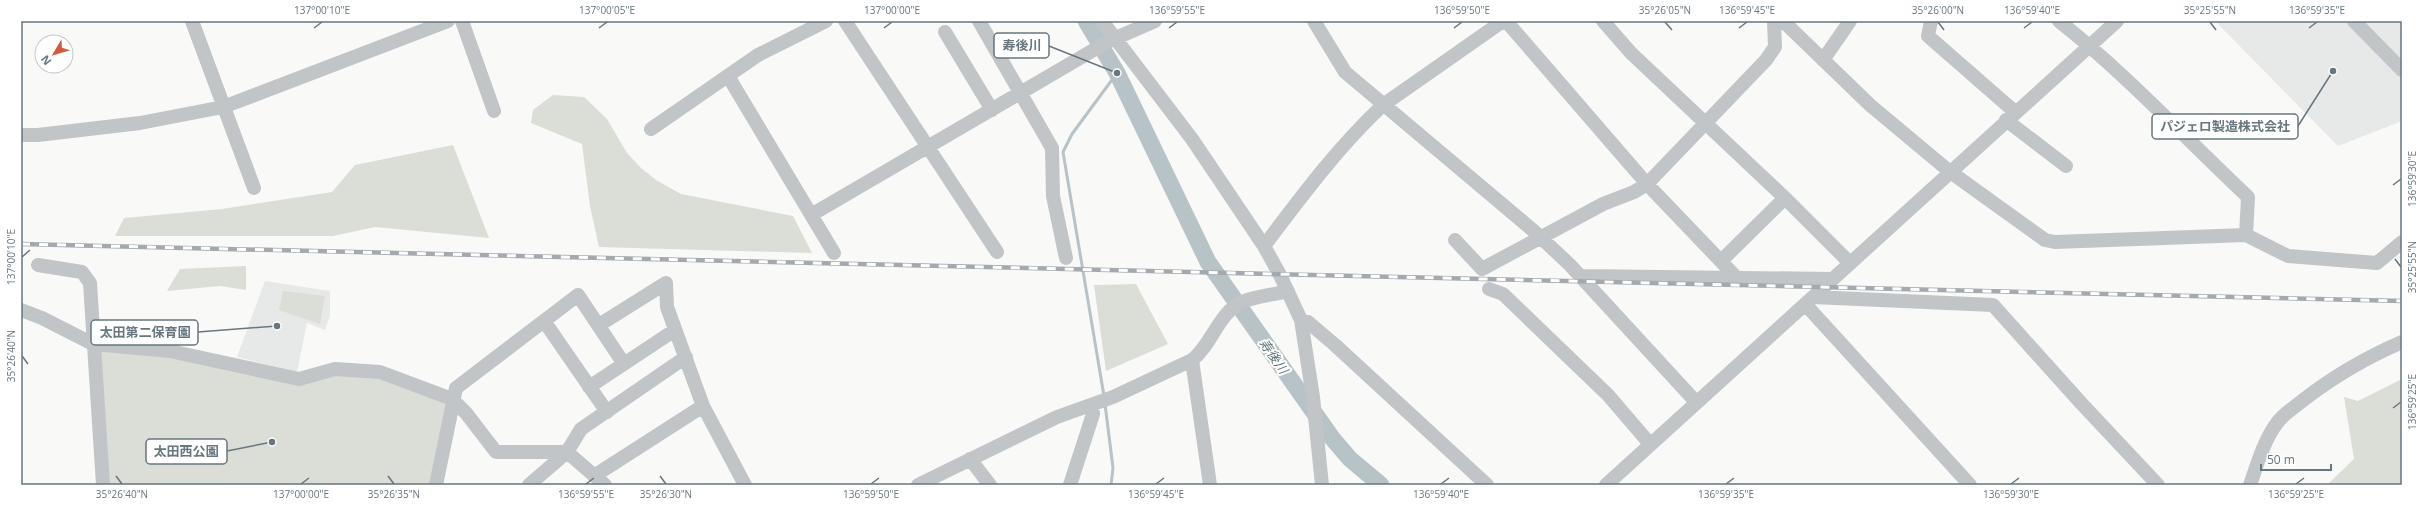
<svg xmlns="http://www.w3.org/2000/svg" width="2423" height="506" font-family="'Open Sans','Noto Sans JP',sans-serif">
<rect width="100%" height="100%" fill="#f9f9f8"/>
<path fill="#e7e8e8" d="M2215 21H2402V121L2338 146Z
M265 281 330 291V316L325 330 307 323 297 372 237 357Z"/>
<path fill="#daded7" d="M553 95 584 97 607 119 627 153 641 168 656 180 681 194 793 216 812 253 599 247 590 206 582 144 531 123 533 110Z
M453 145 489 238 375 227 333 236H115L124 218 222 209 332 192 355 165Z
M246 266V290L220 286 167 291 180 269Z
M1136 284 1168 344 1106 371 1094 285Z
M283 291 325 296 320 324 279 310Z
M93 344 299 379 380 372 452 399 436 485H103Z
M2402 379V485H2327L2354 459 2344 397 2358 401Z"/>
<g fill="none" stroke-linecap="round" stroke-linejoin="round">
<path stroke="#b8c3c7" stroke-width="3" d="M1104 396 1063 152 1072 134 1117 73
M1105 404 1113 468 1111 485"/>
<path stroke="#b8c3c7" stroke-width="17" d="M1086 21 1117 73 1208 262 1332 438 1350 459 1381 485"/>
<path stroke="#c1c5c8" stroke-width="14" d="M192 21 254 188
M462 21 494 111
M845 21 997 252
M979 21 1052 148 1053 196 1066 258
M1102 21 1192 139 1264 246 1280 275 1301 320 1313 397 1322 485
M1314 21 1345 72 1535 232 1570 265 1696 402
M1506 21 1647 184 1735 276
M1603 21 1631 53 1785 198 1850 263
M1783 21 1870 105 1949 171 2045 240 2055 242 2246 235 2288 256 2377 263 2402 242
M1931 21 1928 36 2015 112
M2059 21C2127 75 2185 138 2248 197L2246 235
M2354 21 2402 70
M945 32 992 110
M1823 60 1850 21
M728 76 834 253
M2006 120 2066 166
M651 129 758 55 826 21
M21 135H38L140 123 223 107 448 21
M811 215 1109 41 1155 21
M1455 240 1482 269 1603 204 1634 192 1647 184 1766 60 1775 47 1774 21
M1264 246C1301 197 1338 147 1383 105L1503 21
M1721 261 1785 198
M38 265 82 272 90 283 103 485
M1581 276 1832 279
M1489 289 1503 294 1608 395 1650 444
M1813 297 1993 305 2081 403 2158 485
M1805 304 1970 485
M21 310 42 318 93 344 170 351 299 379 335 369 380 372 452 399 466 413 496 452H567L605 485
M1301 320 1308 322 1335 345 1487 485
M544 321 607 412
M599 325 666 283 667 307 703 406 745 485
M1192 360 1210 485
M589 387 675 330
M970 459 990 485
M594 476 703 406
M436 485 456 388 578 295 624 364
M529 485 567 452 581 429 686 357
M918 485 1057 417 1113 397 1192 360C1211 346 1219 312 1242 302 1256 296 1273 295 1288 291
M1070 485 1093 414 1092 405
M1606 485 2117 21
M2250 485C2257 465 2264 440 2277 423 2283 414 2294 408 2302 401 2334 376 2365 358 2402 342"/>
<defs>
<path id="rail" d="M21 244 2402 301"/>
</defs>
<use href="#rail" stroke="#a3a9ae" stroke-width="4.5"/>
<use href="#rail" stroke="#fff" stroke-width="3" stroke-dasharray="9" stroke-linecap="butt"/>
</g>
<path fill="none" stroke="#67767f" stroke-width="1.5" d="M1665 22 1672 30M1938 22 1944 30M2210 22 2216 30M314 28 322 22M599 28 607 22M884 28 892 22M1169 28 1177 22M1454 28 1462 22M1739 28 1747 22M2024 28 2032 22M2309 28 2317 22M2393 185 2401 179M22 257 30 250M2395 259 2401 267M22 356 28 364M2393 408 2401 402M116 476 122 484M388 476 394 484M660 476 666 484M301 484 309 478M586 484 594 478M871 484 879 478M1156 484 1164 478M1441 484 1449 478M1726 484 1734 478M2011 484 2019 478M2296 484 2304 478"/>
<g text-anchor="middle" stroke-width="4" stroke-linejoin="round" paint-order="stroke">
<g font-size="13" font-style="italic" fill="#627479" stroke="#fff">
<text transform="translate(1274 356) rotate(55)" y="5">寿後川</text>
</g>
</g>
<path fill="none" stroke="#67767f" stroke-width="1.5" d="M1117 73L1049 46M2333 71L2298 126M277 326L198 332M272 442L227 451"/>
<g fill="#67767f" stroke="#fff" stroke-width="1.5">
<circle cx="1117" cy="73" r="4"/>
<circle cx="2333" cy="71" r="4"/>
<circle cx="277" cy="326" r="4"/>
<circle cx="272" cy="442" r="4"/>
</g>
<g fill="#fff" stroke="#67767f" stroke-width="1.5">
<rect x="994" y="33" width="55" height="25" rx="4"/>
<rect x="2152" y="114" width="146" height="25" rx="4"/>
<rect x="91" y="320" width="107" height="25" rx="4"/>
<rect x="146" y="439" width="81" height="25" rx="4"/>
</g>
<g font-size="13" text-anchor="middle" font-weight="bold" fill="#67767f">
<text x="1022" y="50">寿後川</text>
<text x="2225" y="131">パジェロ製造株式会社</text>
<text x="145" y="337">太田第二保育園</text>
<text x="186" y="456">太田西公園</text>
</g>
<rect width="2423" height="506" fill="none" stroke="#ffffff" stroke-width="44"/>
<g transform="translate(54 54) rotate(232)"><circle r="19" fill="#ffffff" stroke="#c2c8cc"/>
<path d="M0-3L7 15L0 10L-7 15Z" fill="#d25a3f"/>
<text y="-6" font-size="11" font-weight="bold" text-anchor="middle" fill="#67767f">N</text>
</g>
<path d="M2261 464v6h70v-6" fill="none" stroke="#67767f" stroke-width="2"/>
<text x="2267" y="464" font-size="12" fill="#67767f" stroke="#ffffff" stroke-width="3" paint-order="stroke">50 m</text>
<rect x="22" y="22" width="2379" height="462" fill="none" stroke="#67767f" stroke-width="1.5"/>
<g font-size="10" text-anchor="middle" fill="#67767f">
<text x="322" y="14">137°00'10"E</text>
<text x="607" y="14">137°00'05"E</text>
<text x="892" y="14">137°00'00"E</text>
<text x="1177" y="14">136°59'55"E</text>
<text x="1462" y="14">136°59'50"E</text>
<text x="1665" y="14">35°26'05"N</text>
<text x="1747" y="14">136°59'45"E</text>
<text x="1938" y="14">35°26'00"N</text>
<text x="2032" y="14">136°59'40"E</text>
<text x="2210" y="14">35°25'55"N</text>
<text x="2317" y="14">136°59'35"E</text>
<text transform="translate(2412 179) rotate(-90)" y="4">136°59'30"E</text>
<text transform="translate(11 257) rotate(-90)" y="4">137°00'10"E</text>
<text transform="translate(2412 267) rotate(-90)" y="4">35°25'55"N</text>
<text transform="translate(11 356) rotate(-90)" y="4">35°26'40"N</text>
<text transform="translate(2412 402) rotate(-90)" y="4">136°59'25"E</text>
<text x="122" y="498">35°26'40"N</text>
<text x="301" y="498">137°00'00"E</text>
<text x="394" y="498">35°26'35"N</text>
<text x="586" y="498">136°59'55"E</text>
<text x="666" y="498">35°26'30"N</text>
<text x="871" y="498">136°59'50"E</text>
<text x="1156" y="498">136°59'45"E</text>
<text x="1441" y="498">136°59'40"E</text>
<text x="1726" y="498">136°59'35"E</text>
<text x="2011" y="498">136°59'30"E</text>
<text x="2296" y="498">136°59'25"E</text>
</g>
</svg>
